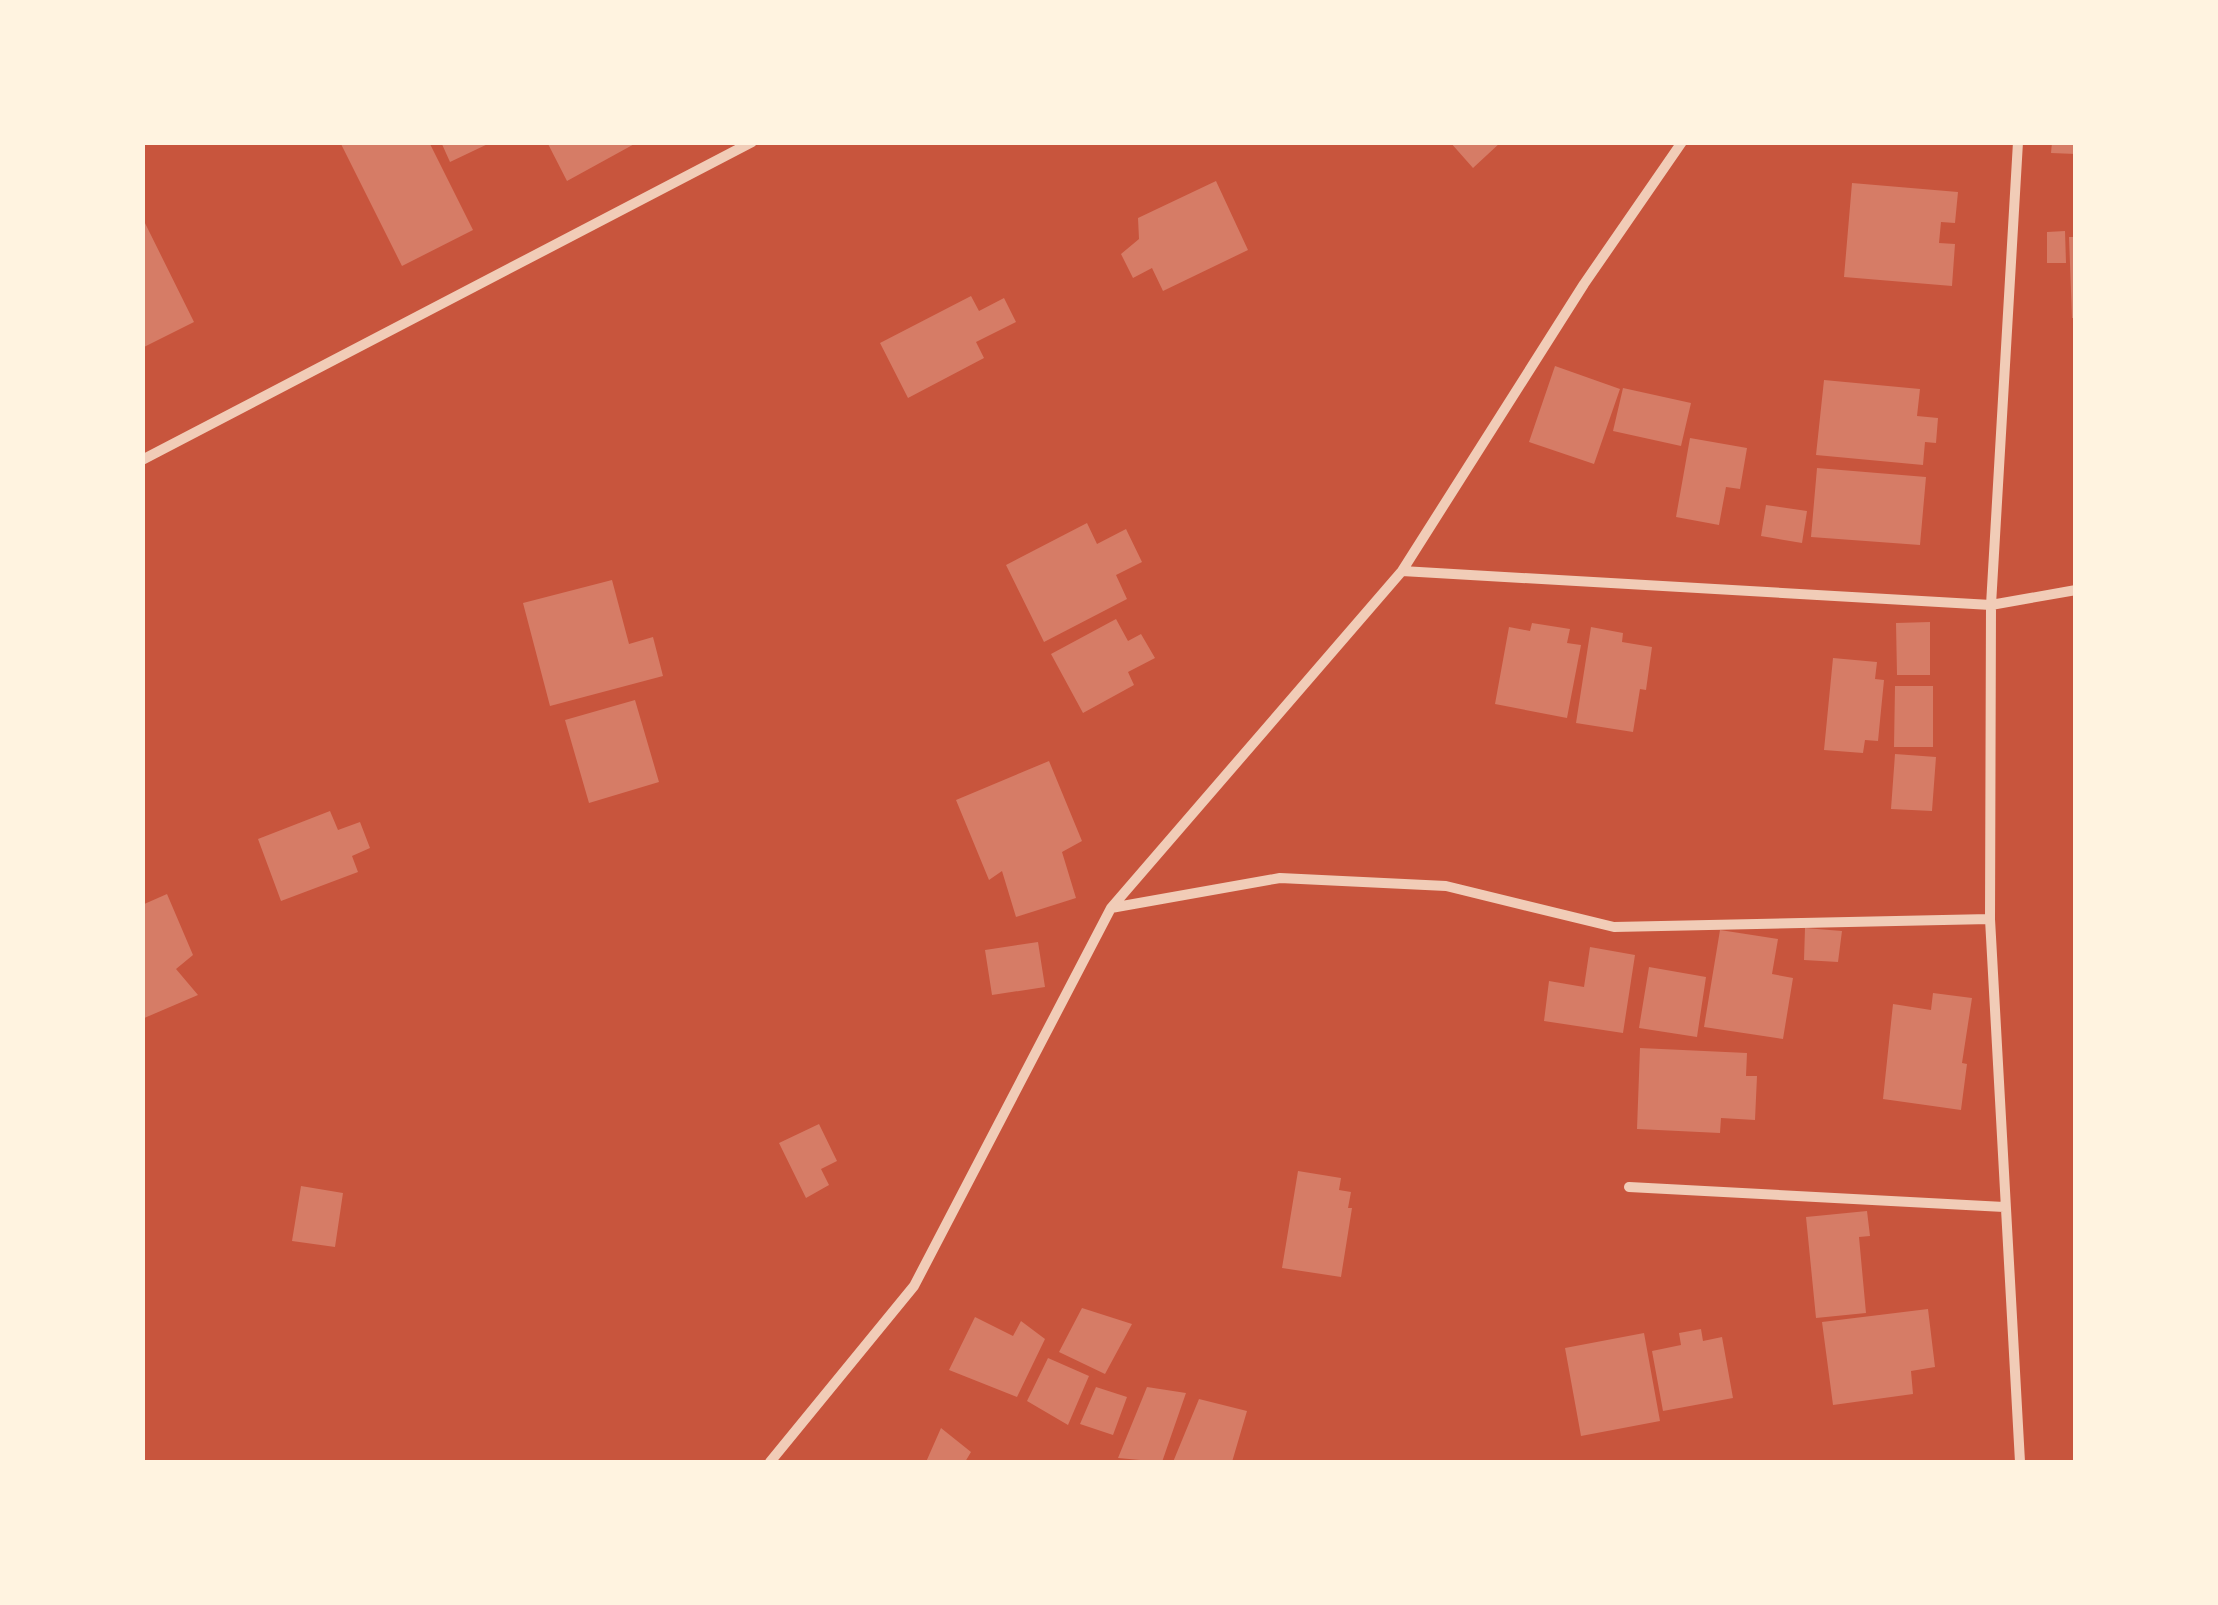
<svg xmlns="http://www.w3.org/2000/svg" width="2218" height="1605" font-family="Mulish,sans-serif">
<rect width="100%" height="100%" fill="#c8553d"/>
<path fill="#d67c66" d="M340 142H429L473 230 402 266Z
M441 142H492L450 162Z
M547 142H638L567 181Z
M1450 142H1501L1473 168Z
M2052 142H2076V154L2051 153Z
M1216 181 1248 250 1163 291 1152 268 1133 278 1121 254 1139 239 1138 218Z
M1852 183 1958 192 1955 223 1941 222 1939 243 1955 244 1952 286 1844 277Z
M142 217 194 322 142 348Z
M2065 231 2066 263H2047V232Z
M2069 237H2076V318H2072Z
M971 296 979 311 1004 298 1016 322 976 342 984 358 908 398 880 343Z
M1555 366 1620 389 1594 464 1529 442Z
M1824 380 1920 389 1917 416 1938 418 1936 443 1925 442 1923 465 1816 455Z
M1623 388 1691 403 1681 446 1613 431Z
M1690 438 1747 448 1740 489 1726 487 1719 525 1676 517Z
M1817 468 1926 477 1920 545 1811 537Z
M1766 505 1807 511 1802 543 1761 536Z
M1087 523 1097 544 1126 529 1142 562 1116 575 1127 599 1044 642 1006 565Z
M612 580 629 644 653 637 663 676 550 706 523 603Z
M1116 619 1128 641 1141 634 1155 658 1128 672 1134 685 1083 713 1051 654Z
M1930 622V675H1897L1896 623Z
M1532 623 1570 629 1567 643 1581 645 1567 718 1495 704 1509 627 1530 631Z
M1591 627 1623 633 1622 642 1652 647 1646 690 1640 689 1633 732 1576 723Z
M1833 658 1877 662 1875 679 1884 680 1878 741 1865 740 1863 753 1824 750Z
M1895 686H1933V747H1894Z
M635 700 659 782 589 803 565 720Z
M1895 754 1936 757 1932 811 1891 809Z
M1049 761 1082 841 1062 852 1076 898 1016 917 1002 871 989 880 956 800Z
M330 811 338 830 360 822 370 848 352 856 358 872 281 901 258 839Z
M167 894 193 955 176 969 198 995 142 1019V905Z
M1805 928 1842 931 1838 962 1804 960Z
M1720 930 1778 939 1772 974 1793 978 1783 1039 1704 1027Z
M1038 942 1045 987 992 995 985 950Z
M1590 947 1635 955 1623 1033 1544 1021 1549 981 1584 987Z
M1649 967 1706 977 1697 1037 1639 1028Z
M1933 993 1972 998 1962 1063 1967 1064 1961 1110 1883 1099 1893 1004 1931 1010Z
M1640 1048 1747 1053 1746 1076H1757L1755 1120 1721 1118 1720 1133 1637 1129Z
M819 1124 837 1161 821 1169 829 1185 806 1198 779 1143Z
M1298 1171 1341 1178 1339 1190 1351 1192 1348 1208H1352L1341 1277 1282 1268Z
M301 1186 343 1193 335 1247 292 1241Z
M1867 1211 1870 1236 1859 1237 1866 1313 1816 1318 1806 1217Z
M1082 1308 1132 1324 1105 1374 1059 1352Z
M1928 1309 1935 1367 1911 1371 1913 1394 1833 1405 1822 1322Z
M975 1317 1013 1336 1021 1321 1045 1339 1017 1397 949 1370Z
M1701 1329 1703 1341 1722 1337 1733 1398 1663 1411 1652 1351 1681 1345 1679 1333Z
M1644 1333 1660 1421 1581 1436 1565 1348Z
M1048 1358 1089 1376 1068 1425 1027 1401Z
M1096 1387 1127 1397 1113 1435 1080 1424Z
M1147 1387 1186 1393 1162 1462 1118 1458Z
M1199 1399 1247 1411 1232 1462H1173Z
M941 1428 971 1452 965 1462H926Z"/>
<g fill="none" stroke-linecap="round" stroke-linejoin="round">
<path stroke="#f1ccb7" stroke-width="10" d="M2018 142 1991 605 1990 919 2020 1462
M142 460 752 142
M1402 571 1991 605 2076 590
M1111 908 1280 878 1446 886 1614 927 1990 919
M1629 1187 2004 1207
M770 1462 914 1286 1111 908 1402 571 1584 284 1682 142"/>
</g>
<rect width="2218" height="1605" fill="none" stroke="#fff3e0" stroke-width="290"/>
</svg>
